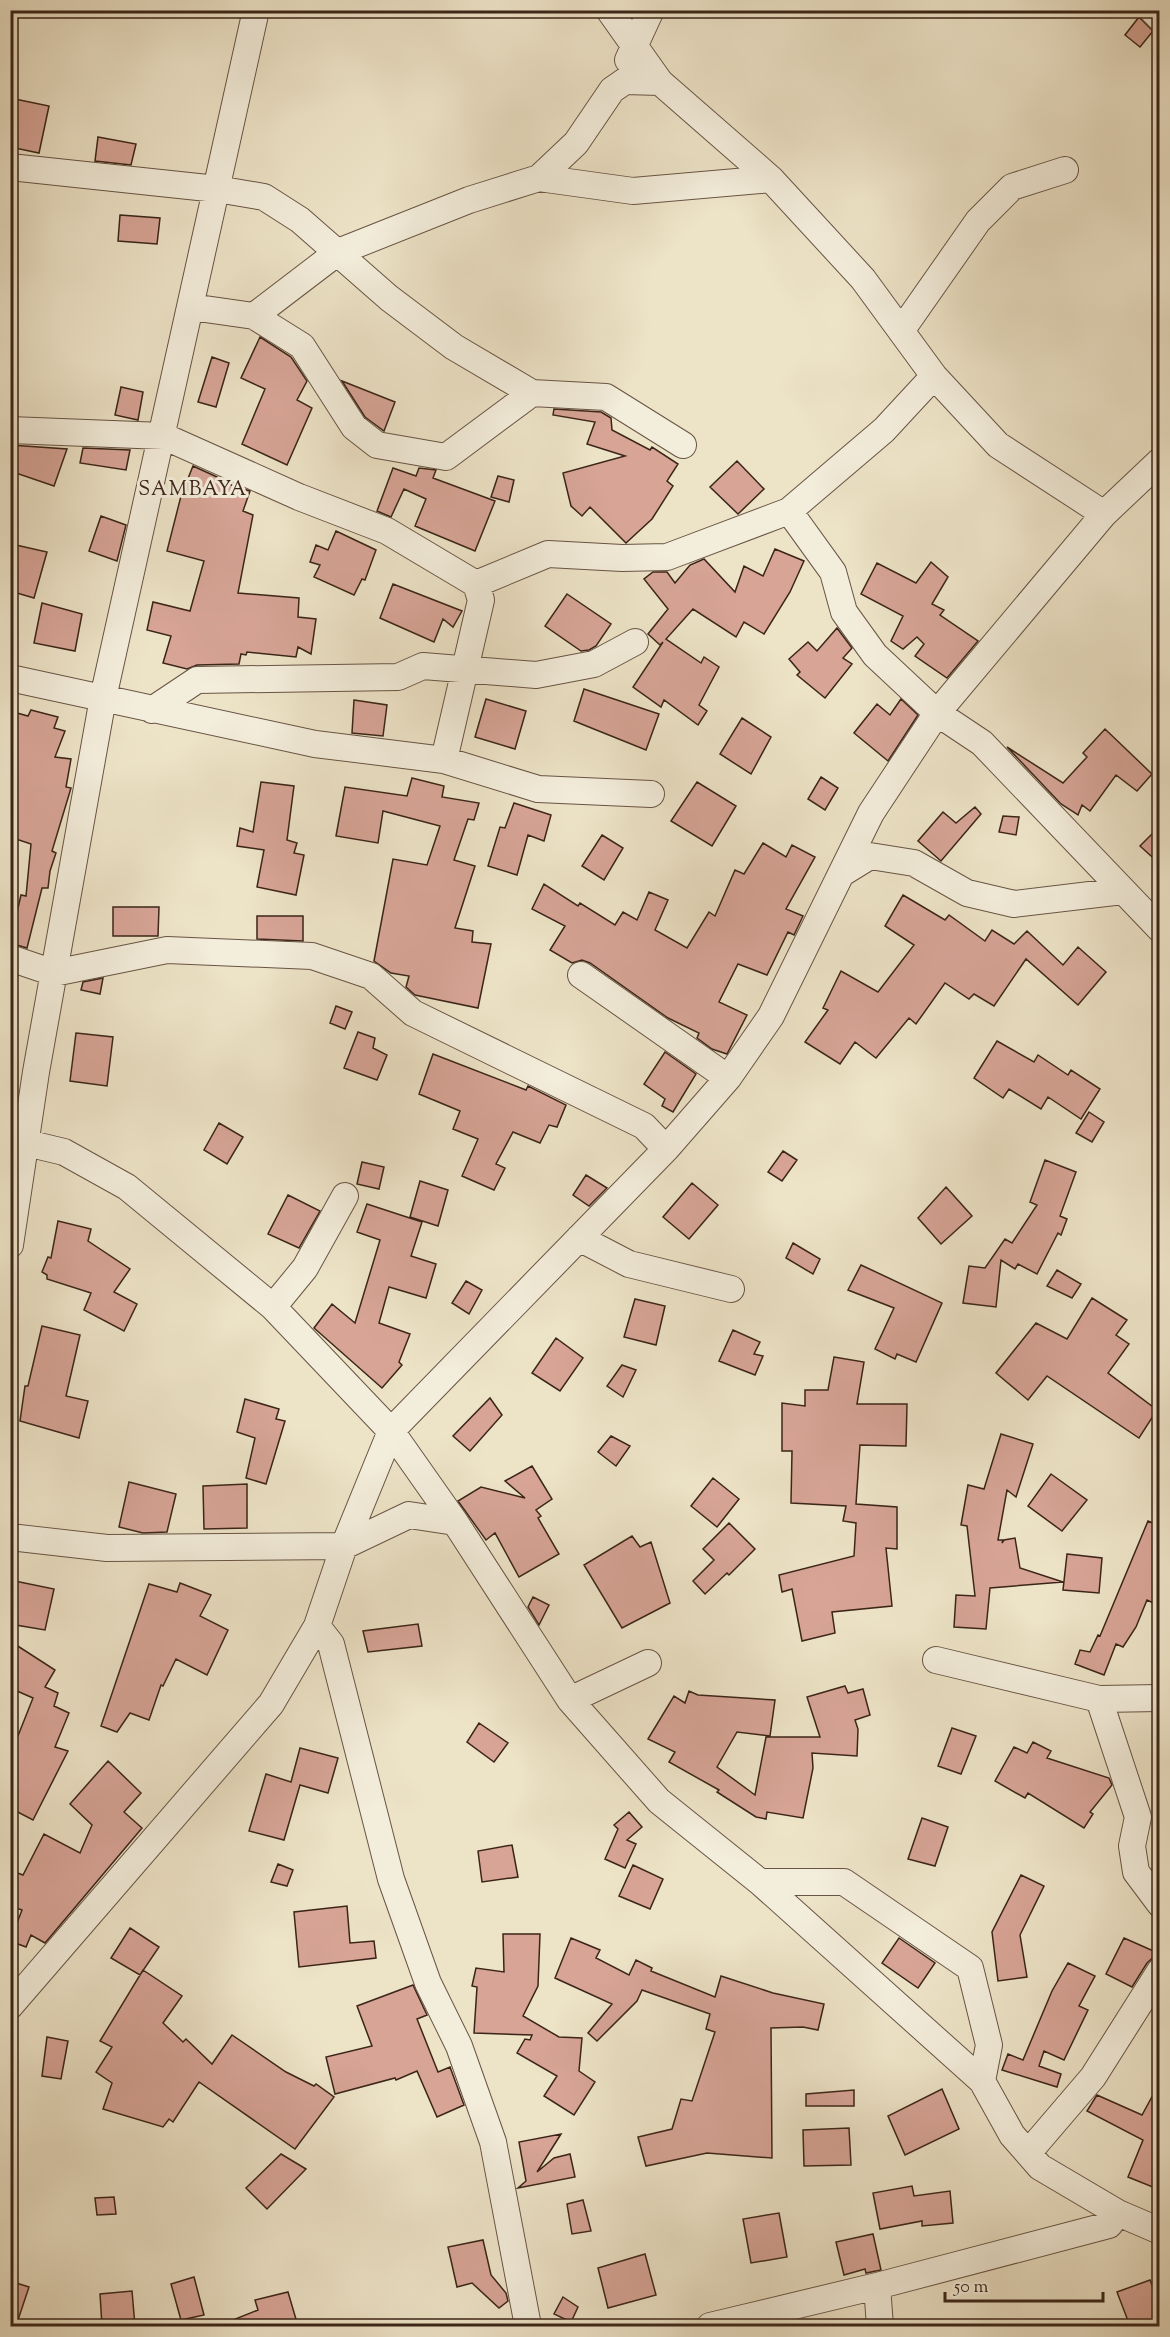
<svg xmlns="http://www.w3.org/2000/svg" width="1170" height="2337" font-family="'Sorts Mill Goudy',serif">
<rect width="100%" height="100%" fill="#ede3c7"/>
<filter id="stains"><feTurbulence type="fractalNoise" baseFrequency=".00333" numOctaves="4"/><feColorMatrix values="0 0 0 0 .2 0 0 0 0 .09 0 0 0 0 .02 0 0 0 .5 -.17"/></filter>
<radialGradient id="worn" r=".72"><stop offset=".6" stop-color="#630" stop-opacity="0"/><stop offset="1" stop-color="#630" stop-opacity=".3"/></radialGradient>
<path fill="#d7a496" stroke="#3b2518" stroke-width="1.5" d="M1139 17 1153 31 1140 47 1125 35Z
M15 99 49 106 39 153 10 147V121Z
M98 137 136 144 131 165 95 161Z
M120 215 160 218 157 244 118 241Z
M260 337 291 357 307 381 297 400 312 408 287 465 242 444 265 389 241 378Z
M212 357 229 363 216 407 198 402Z
M342 381 395 402 384 431 365 417Z
M121 387 143 392 138 420 115 415Z
M554 409 601 412 611 418 612 430 650 450 652 447 678 464 667 481 673 486 652 519 626 543 590 507 582 516 571 506 563 473 625 456 587 444 595 422 553 415Z
M10 445 67 449 54 486 10 471Z
M83 448 130 450 126 470 80 463Z
M737 461 764 489 738 514 710 487Z
M193 466 217 477 216 480 250 491 243 511 253 515 238 593 299 598 298 617 316 619 311 654 298 647 296 657 247 652 246 655 241 654 239 664 197 665 187 669 163 663 171 636 147 630 153 602 190 611 204 561 167 551 181 496Z
M393 468 416 476 419 468 436 470 433 478 495 501 475 551 415 526 426 499 404 489 391 517 377 511Z
M498 476 514 480 509 502 491 497Z
M101 516 126 525 117 561 89 551Z
M336 531 376 550 365 580 362 579 354 595 314 577 320 565 310 562 316 545 328 550Z
M16 545 47 552 34 598 10 591V563Z
M775 549 804 561 790 592 764 634 744 622 736 637 693 609 666 639 701 663 704 657 719 667 699 705 707 711 698 725 664 700 661 707 633 687 663 642 660 645 648 634 668 609 644 579 653 572H667L675 583 690 565 704 559 735 592 744 566 763 576Z
M931 562 948 577 932 604 944 610 940 615 978 641 947 678 915 656 924 644 917 637 903 649 891 641 903 616 861 594 877 563 916 583Z
M393 584 462 611 453 627 443 619 434 642 380 618Z
M567 594 611 624 596 646 589 650 581 651 545 626Z
M42 603 82 614 75 651 34 643Z
M837 628 852 648 843 658 852 664 825 698 797 675 800 672 789 659 808 642 817 651Z
M584 689 659 714 646 750 574 721Z
M486 699 526 711 515 749 475 737Z
M901 699 918 715 888 761 854 733 877 704 890 715Z
M354 700 387 705 383 736 352 733Z
M31 710 58 717 54 728 65 731 55 757 71 759 66 787 71 788 52 851 56 853 50 871 48 888H42L27 948 10 943 21 895 26 896 31 844 10 837V711L28 716Z
M742 718 771 737 751 774 720 754Z
M1105 729 1152 774 1137 791 1116 775 1090 811 1082 805 1078 815 1061 804 1007 747 1063 783 1087 757 1083 753Z
M821 777 838 788 825 810 808 799Z
M412 778 444 786 442 797 479 803 474 820 468 819 454 860 475 866 455 928 473 931 472 942 491 944 478 1008 415 995 406 987 409 976 391 973 374 961 393 859 427 865 440 826 383 811 378 843 336 836 345 787 407 796Z
M261 782 294 786 287 840 297 843 294 853 304 855 296 895 257 887 264 850 237 846 240 828 253 832Z
M697 782 736 806 712 846 671 821Z
M514 803 551 815 544 841 528 835 517 875 488 866 500 827 505 828Z
M975 807 981 814 941 861 918 841 943 812 956 823Z
M1003 816 1019 817 1016 835 999 832Z
M1160 826V864L1140 846Z
M602 835 623 848 604 880 582 866Z
M763 843 786 857 792 845 815 857 786 909 803 916 794 935 788 932 767 975 738 964 719 1002 747 1015 727 1054 712 1049 697 1038 699 1033 668 1018 590 963 582 960 572 963 550 950 565 926 532 909 544 884 578 906 580 903 615 925 623 912 637 920 649 892 668 900 655 930 687 948 709 912 715 916 735 870 744 874Z
M903 895 945 920 949 915 985 941 992 930 1014 944 1027 931 1063 965 1078 947 1106 972 1078 1005 1026 959 994 1006 974 994 969 999 945 983 916 1024 909 1018 876 1058 855 1042 840 1064 805 1042 828 1010 823 1008 841 971 878 992 914 945 885 926Z
M113 907H159L158 936H113Z
M257 916H303V941L257 939Z
M103 978 100 994 81 990 83 982Z
M336 1006 352 1012 345 1029 330 1023Z
M358 1032 375 1038 373 1048 387 1055 377 1080 344 1068Z
M76 1033 113 1037 107 1086 70 1081Z
M997 1041 1034 1062 1038 1055 1068 1075 1071 1070 1100 1089 1081 1119 1048 1097 1041 1109 1009 1089 1003 1098 974 1078Z
M665 1052 696 1074 673 1112 662 1106 665 1099 644 1084Z
M433 1054 526 1090 528 1086 566 1105 557 1127 549 1125 540 1143 513 1132 496 1164 505 1168 494 1190 462 1176 478 1139 453 1129 460 1111 419 1094Z
M1089 1112 1104 1122 1092 1142 1076 1133Z
M219 1123 243 1137 227 1164 204 1150Z
M783 1151 797 1160 782 1181 768 1172Z
M1045 1160 1076 1172 1060 1216 1067 1219 1061 1235 1058 1233 1037 1274 1018 1264 1015 1269 1001 1260 996 1307 963 1303 969 1266 985 1268 1005 1239 1012 1243 1037 1205 1030 1202Z
M362 1162 384 1167 379 1189 357 1184Z
M586 1175 607 1188 589 1206 573 1195Z
M420 1181 448 1190 438 1226 410 1217Z
M692 1183 718 1205 689 1239 663 1217Z
M946 1187 972 1216 941 1244 918 1218Z
M288 1195 320 1211 299 1248 268 1234Z
M367 1204 422 1222 411 1256 436 1264 426 1298 389 1287 379 1323 410 1334 399 1362 402 1365 382 1388 314 1328 332 1304 355 1323 380 1240 357 1232Z
M58 1221 91 1229 88 1241 130 1269 114 1292 137 1304 124 1331 84 1310 91 1293 47 1279V1275L42 1272 48 1257 51 1258Z
M793 1243 820 1259 813 1274 786 1258Z
M861 1265 942 1303 916 1362 897 1354 895 1359 875 1349 894 1308 848 1290Z
M1057 1270 1081 1284 1072 1298 1047 1286Z
M466 1281 482 1290 469 1314 452 1303Z
M1092 1298 1127 1320 1116 1335 1129 1344 1108 1373 1157 1410 1139 1438 1047 1376 1028 1400 996 1373 1036 1323 1067 1339Z
M635 1299 665 1306 656 1345 624 1337Z
M42 1326 80 1335 66 1396 88 1401 79 1438 20 1421 25 1386H28Z
M733 1330 760 1342 754 1354 763 1356 755 1375 719 1361Z
M556 1338 583 1358 560 1391 532 1373Z
M834 1357 864 1362 857 1404H907L906 1446 860 1445 856 1504 897 1507V1549L886 1548 892 1606 832 1612 835 1633 802 1641 792 1589 782 1592 779 1575 854 1556 856 1523 843 1521 846 1506 791 1503 792 1451H782V1403L805 1406V1390H828Z
M622 1365 636 1370 623 1397 607 1386Z
M490 1398 502 1415 470 1451 453 1436Z
M245 1399 279 1409 276 1419 285 1421 266 1484 246 1478 255 1438 237 1432Z
M1001 1434 1033 1444 1016 1497 1007 1490 998 1540H1003L1002 1543 1004 1540 1015 1538 1020 1568 1063 1582 990 1588 986 1629 954 1627 956 1595 975 1596 967 1526 961 1525 968 1485 984 1489Z
M611 1436 630 1446 616 1466 598 1452Z
M532 1466 552 1499 536 1510 541 1516 538 1518 559 1554 519 1577 495 1533 486 1540 458 1501 481 1487 525 1498 505 1481Z
M1051 1474 1087 1500 1062 1531 1028 1506Z
M713 1478 739 1499 717 1527 691 1506Z
M129 1482 176 1494 167 1532 143 1533 119 1527Z
M247 1484V1528L204 1529 203 1486Z
M1148 1521 1160 1526V1606L1147 1600 1136 1627 1123 1647 1116 1644 1104 1675 1075 1664 1080 1650 1090 1652 1098 1635 1100 1636Z
M729 1523 755 1549 729 1575 727 1573 705 1594 693 1581 714 1560 703 1549Z
M632 1536 640 1547 651 1542 670 1603 622 1628 584 1565Z
M1067 1554 1102 1558 1099 1593 1063 1590Z
M10 1580 54 1589 45 1630 10 1624Z
M180 1583 211 1595 200 1616 228 1630 207 1675 176 1659 163 1686 161 1685 149 1720 130 1713 117 1732 101 1726 149 1584 177 1592Z
M533 1597 549 1605 539 1625 528 1607Z
M418 1624 422 1646 368 1652 363 1631Z
M10 1641 55 1670 45 1687 58 1693 54 1706 69 1713 55 1747 68 1751 33 1820 10 1808V1756L33 1698 10 1688Z
M845 1686 848 1693 863 1689 870 1715 855 1720 858 1729 857 1756 812 1753 813 1768 803 1818 767 1812 766 1819 756 1817 717 1792 719 1790 669 1762 675 1752 648 1739 674 1696 685 1703 689 1691 698 1695 775 1700 770 1736 737 1732 717 1767 755 1795 766 1737H820L807 1697Z
M479 1723 508 1743 494 1762 467 1742Z
M952 1728 976 1736 961 1774 938 1766Z
M1033 1742 1051 1751 1047 1758 1109 1778 1112 1785 1090 1812 1093 1814 1084 1828 1028 1793 1025 1798 995 1781 1014 1747 1027 1753Z
M300 1748 338 1758 328 1793 300 1785 284 1840 249 1831 266 1774 291 1782Z
M108 1761 141 1793 124 1812 142 1828 45 1943 31 1935 26 1947 10 1941 22 1910 10 1906V1870L23 1875 44 1834 80 1853 92 1825 70 1804Z
M629 1812 642 1827 627 1840 636 1844 625 1868 605 1859 618 1829 614 1825Z
M922 1818 948 1827 935 1866 908 1859Z
M512 1845 518 1877 482 1882 478 1851Z
M278 1864 293 1870 287 1886 271 1882Z
M633 1865 663 1879 650 1909 619 1896Z
M1021 1875 1044 1886 1020 1935 1027 1977 998 1981 992 1932Z
M347 1906 350 1943 374 1941 376 1958 299 1967 294 1912Z
M130 1928 159 1947 140 1975 111 1958Z
M503 1934H540L538 1986 523 2016 559 2037 582 2038 579 2071 595 2082 574 2115 544 2096 557 2076 517 2053 525 2039 530 2040 532 2035 474 2033 477 1987 472 1986 476 1968 504 1972Z
M571 1938 600 1950 596 1958 629 1975 636 1960 652 1968 651 1971 715 1997 721 1976 773 1993 824 2004 818 2030 803 2027 771 2028 772 2158 707 2153 646 2166 638 2137 672 2129 681 2099 692 2101 715 2032 706 2029 710 2014 642 1990 637 2001 597 2041 588 2033 612 2004 555 1978Z
M899 1938 935 1963 918 1988 882 1963Z
M1124 1938 1158 1953 1147 1963 1132 1987 1106 1974Z
M1068 1963 1095 1976 1079 2006 1088 2010 1064 2060 1044 2051 1039 2066 1061 2074 1057 2087 1002 2070 1008 2054 1023 2060 1052 1991Z
M143 1970 182 1996 163 2023 183 2042 186 2039 212 2064 232 2035 286 2072 314 2086 316 2084 334 2097 295 2149 199 2082 173 2122 169 2119 163 2127 103 2109 112 2083 96 2072 112 2047 100 2041Z
M413 1985 427 2015 417 2019 438 2072 450 2067 464 2105 437 2117 417 2071 396 2080 395 2078 335 2094 326 2057 372 2046 357 2006Z
M47 2037 68 2041 61 2079 42 2076Z
M1160 2082V2190L1128 2177 1143 2140 1087 2111 1097 2095 1142 2115Z
M942 2089 959 2129 905 2155 888 2116Z
M854 2090V2106H806V2094Z
M849 2128 851 2165 804 2166 803 2130Z
M561 2134 537 2172 554 2158 570 2154 575 2177 518 2188 526 2181 519 2142Z
M281 2154 306 2169 267 2209 246 2188Z
M912 2186 914 2196 950 2191 953 2223 922 2226V2221L880 2229 873 2193Z
M114 2197 116 2214 97 2215 95 2198Z
M583 2200 591 2231 572 2234 567 2204Z
M779 2213 787 2257 751 2263 743 2219Z
M873 2234 881 2270 866 2273 865 2269 844 2275 836 2242Z
M483 2240 491 2275 506 2293 508 2301 499 2308 472 2283 457 2287 448 2247Z
M645 2254 656 2295 608 2308 598 2268Z
M194 2277 204 2315 181 2320 171 2284Z
M1150 2280 1160 2305V2321L1148 2326H1130L1117 2292Z
M10 2281 29 2287 16 2326H10Z
M132 2291 135 2326H102L100 2294Z
M288 2292 298 2326H218L258 2310 255 2300Z
M563 2297 578 2307 571 2322 554 2314Z"/>
<g fill="none" stroke-linecap="round" stroke-linejoin="round">
<defs>
<path id="minor" d="M609 10 660 82 771 179 863 279 934 376 998 445 1104 514
M1152 10 1160 18
M628 60 651 10
M10 167 217 189 264 197 300 220 389 298 454 347 532 393
M539 178 633 191 771 179
M191 307 254 316 302 346 354 427 377 445 446 457 532 393 606 397 683 445
M254 316 338 252 469 200 539 178 576 143 612 90 625 81 660 82
M901 331 978 221 1012 187 1065 170
M10 430 163 436 299 497 387 531 476 584 481 600 444 760
M789 511 833 572 844 612 875 655 937 713 982 743 1160 929
M476 584 548 554 622 558 667 557 789 511 884 430 934 376
M10 678 315 744 444 760 538 789 651 794
M152 710 197 680 398 677 423 666 536 675 594 664 635 642
M844 872 870 856 914 863 967 893 1014 904 1123 891
M10 958 54 973 167 950 312 956 371 976 413 1013 644 1126 666 1149
M581 975 728 1078
M10 1139 64 1152 127 1187 273 1307 391 1431 455 1522 570 1700 659 1801 760 1882 982 2081 1012 2135 1040 2167 1118 2213 1160 2231
M579 1238 629 1264 731 1289
M10 1245 36 1072 103 698 256 10
M273 1307 305 1268 345 1196
M10 1537 107 1548 344 1546 409 1515 455 1522
M317 1626 331 1644 391 1879 428 1983 459 2046 493 2142 528 2326
M936 1660 1099 1699 1160 1698
M1099 1699 1138 1817 1132 1846 1136 1872 1160 1904
M570 1700 648 1663
M760 1882H844L970 1968 989 2045 982 2081
M10 2006 271 1704 317 1626 344 1546 391 1431 666 1149 728 1078 771 1016 871 813 937 713 1104 514 1160 461
M1028 2153 1093 2077 1160 1971
M877 2286 880 2326
M710 2326 877 2286 1109 2225 1118 2213"/>
</defs>
<use href="#minor" stroke="#685444" stroke-width="28"/>
<use href="#minor" stroke="#f3eddb" stroke-width="26"/>
</g>
<g text-anchor="middle" stroke-width="6" stroke-linejoin="round" paint-order="stroke">
<g font-size="20" letter-spacing="1.5" fill="#3b2518" stroke="#f3eddb">
<text x="193" y="495">SAMBAYA</text>
</g>
</g>
<rect width="1170" height="2337" fill="none" stroke="#ede3c7" stroke-width="36"/>
<rect x="12" y="12" width="1146" height="2313" fill="none" stroke="#3b2518" stroke-width="3"/>
<rect x="18" y="18" width="1134" height="2301" fill="none" stroke="#3b2518" stroke-width="1.5"/>
<path d="M945 2292v9h158v-9" fill="none" stroke="#3b2518" stroke-width="3"/>
<text x="954" y="2292" font-size="18" fill="#3b2518" stroke="#f3eddb" stroke-width="4.5" paint-order="stroke">50 m</text>
<rect width="100%" height="100%" filter="url(#stains)"/>
<rect width="100%" height="100%" fill="url(#worn)"/>
</svg>
